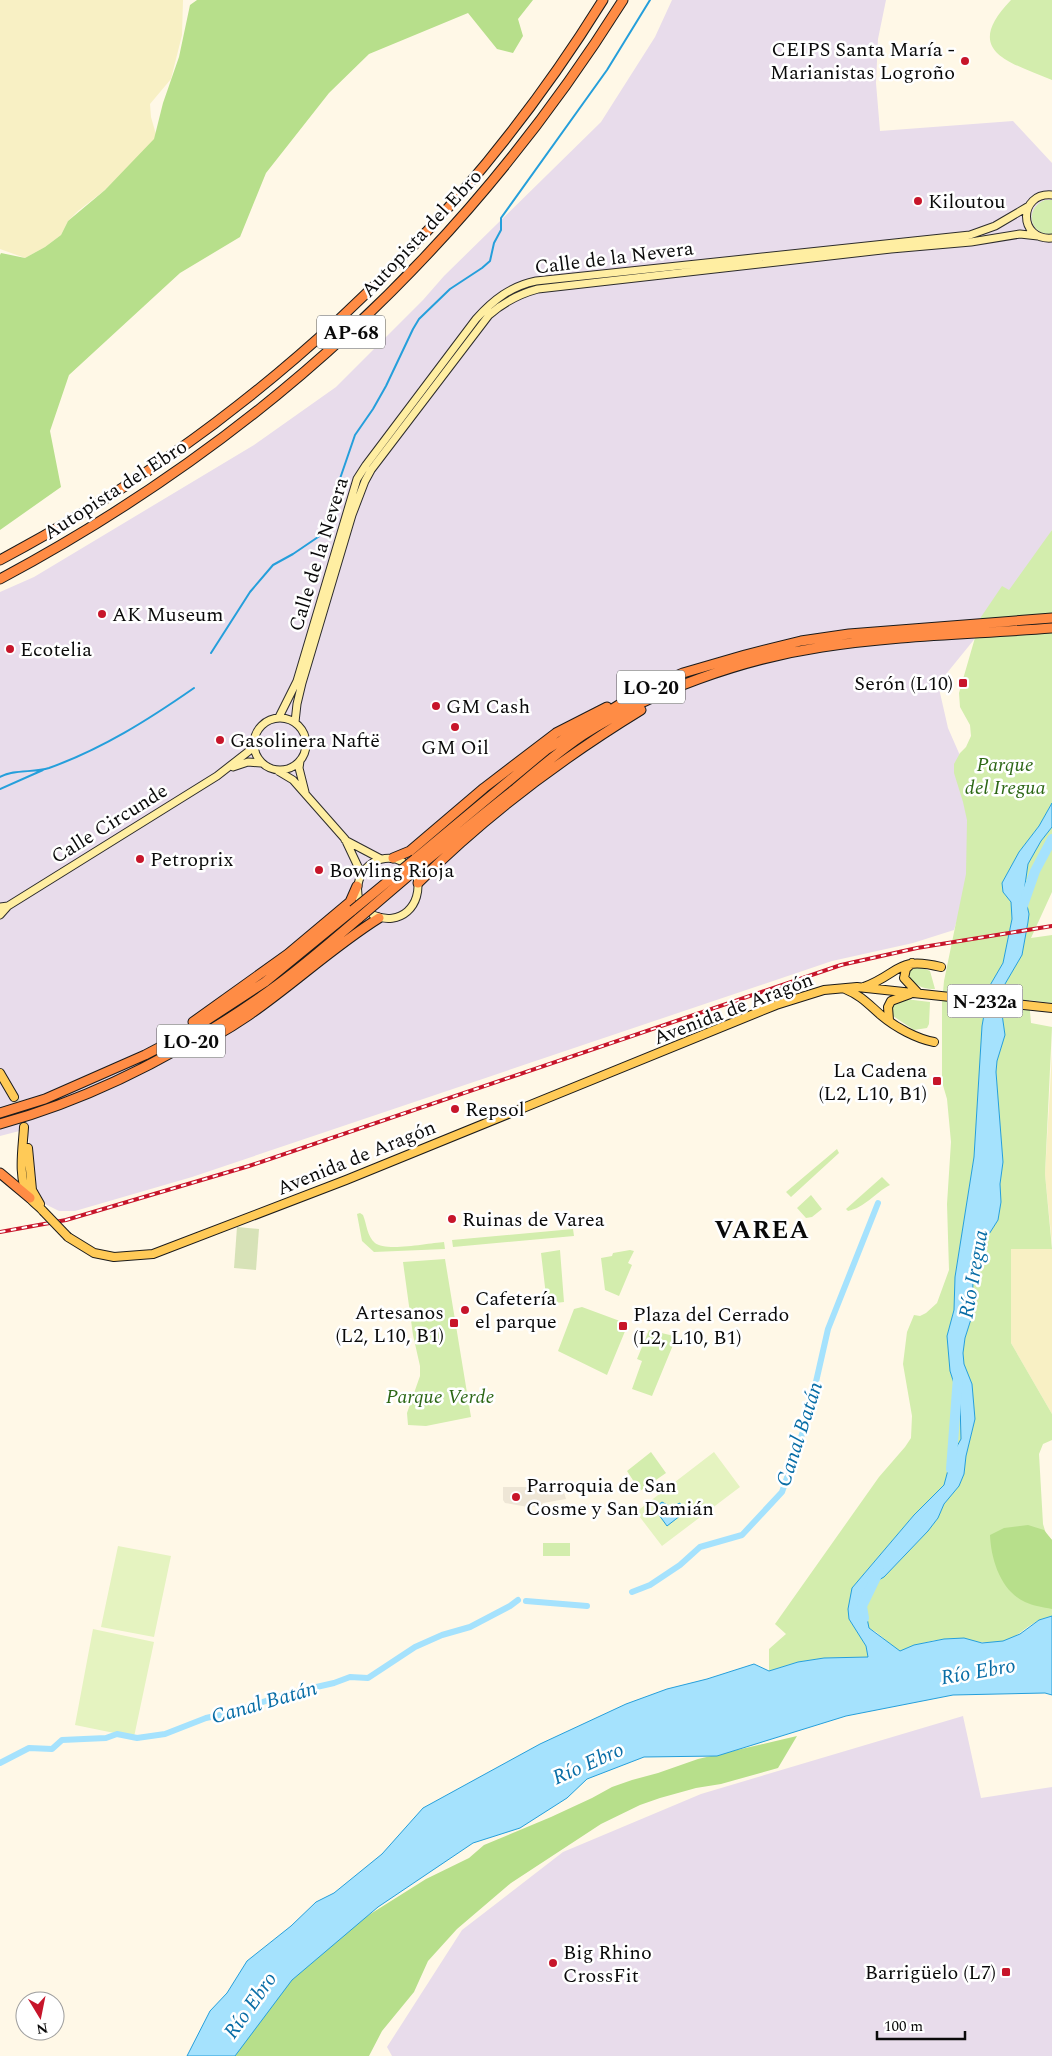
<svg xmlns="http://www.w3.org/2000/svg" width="1052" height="2056" font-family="Spectral,serif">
<rect width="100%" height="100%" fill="#fff8e7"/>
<path fill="#e8dceb" d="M672 0H886L878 39 876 83 880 131 1013 121 1052 163V530L1033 567 938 684 948 728 972 783 966 890 954 930 913 943 832 961 192 1177 75 1211H59L45 1204 37 1190 27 1129 0 1136V592L34 577 254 445 336 387 423 300 444 276 601 122 655 37Z
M963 1716 981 1798 1052 1787V2056H392L387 2047 462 1930 563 1852 701 1794Z"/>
<path fill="#f8f0c4" d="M0 0H183L182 35 171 79 150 104 151 117 157 138 105 190 78 211 68 221 61 235 45 247 25 258 0 249Z
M1052 1054V1244L1045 1174Z
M1011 1249H1052V1414L1011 1343Z"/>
<path fill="#d3edad" d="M1011 0H1052V80C1010 62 961 52 1011 0Z
M1045 200H1052V234C1029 236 1024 208 1045 200Z
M1052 530V803L1039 826 1019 852 1002 883 1003 892 1011 902 1012 919 1003 963 989 987 982 1026 974 1157 955 1277 954 1310 947 1336 950 1371 960 1402 961 1439 952 1455 944 1485 914 1515 852 1588 849 1619 866 1646 868 1657 824 1658 798 1662 769 1671V1649L786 1634 775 1624 879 1477 905 1447 911 1438 912 1416 903 1364 907 1332 914 1315 920 1316 926 1313 937 1303 949 1270 947 1204 951 1142 947 1099 942 1082V1003L944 981 966 874 967 820 963 802 954 773V764L960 753 966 747 971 736 970 725 960 707 959 693 981 617 1002 586 1009 590Z
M1052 827V892L1031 938 1052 935V1003L1029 1000 1031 1023 1052 1027 1045 1174 1052 1249H1011V1343L1052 1414V1440L1043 1444 1039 1454 1043 1524 1046 1534 1052 1540V1616C1046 1618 1039 1619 1034 1623 1022 1630 1015 1639 1001 1642 989 1644 979 1642 967 1640 946 1636 919 1642 900 1652L876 1632 869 1628 863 1604 865 1590 872 1583 884 1577 928 1531 938 1518 944 1504 959 1486 964 1474 966 1456 975 1419 972 1384 964 1364 963 1353 965 1338 972 1316 973 1280 984 1242 998 1220 1001 1202 1000 1184 1003 1162 996 1072 997 1061 1005 1035 1002 1014 1005 984 1022 955 1028 922 1029 914 1024 892 1028 864 1041 841Z
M915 967H920L930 971 935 989C924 990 913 984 907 976L908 972Z
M905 999 930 1002 929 1024 927 1028 914 1030 893 1016C887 1005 896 1002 905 999Z
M837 1149 839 1153 791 1197 786 1192Z
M882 1177 890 1185C875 1193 864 1208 848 1211L846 1209Z
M811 1195 822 1209 812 1217 806 1218 797 1208Z
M360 1213 363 1215C367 1225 367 1236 375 1243 386 1252 429 1243 444 1242L445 1249 374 1252 362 1241 357 1214Z
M573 1229 574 1236 453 1247 452 1240Z
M560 1250 564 1302 547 1304 541 1253Z
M630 1250 634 1251 628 1263 632 1265 619 1296 605 1290 601 1258 612 1256 613 1253Z
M445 1259 471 1417 426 1426 408 1425 407 1413 420 1376V1366L413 1335 403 1262Z
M582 1307 628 1324 607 1375 558 1351 574 1309Z
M649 1330 674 1336 673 1345 652 1396 632 1389 642 1361 637 1359Z
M651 1452 666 1473 640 1491 627 1471Z
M543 1543H570V1556H543Z"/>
<path fill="#b7df8b" d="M197 0H533L518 19 523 36 513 53 497 49 468 13 369 54 329 93 266 173 240 237 180 273 69 375 50 431 61 487 0 530V255L1 253 25 258 45 247 61 235 68 221 105 190 154 139 163 103 179 57 190 5Z
M1028 1525 1044 1530 1052 1540V1609C1043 1607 1033 1606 1025 1602 1001 1591 991 1560 990 1535L1004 1528Z
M797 1736 778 1768 721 1784 696 1788 660 1798 640 1805 601 1824 511 1883 457 1929 428 1961 414 1992 382 2031 369 2056H232L284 1986 364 1918 426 1879 469 1858 484 1845 551 1817 592 1798 612 1787 632 1780 658 1773 698 1759Z"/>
<path fill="#d7e2b7" d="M237 1227 259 1229 256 1270 234 1268Z"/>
<path fill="#e5f3c0" d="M714 1452 740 1487 662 1546 636 1512Z
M118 1546 171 1556 154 1637 101 1627Z
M93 1629 154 1642 134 1737 75 1725Z"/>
<path fill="#eee6d6" d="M557 1483 563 1489 566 1499 543 1503 541 1506 528 1507 505 1503 503 1500V1487H527L533 1484Z"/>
<path fill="#a5e2fd" stroke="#259fdb" d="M1052 803V827L1041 841 1028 864 1024 892 1029 914 1028 922 1022 955 1005 984 1002 1014 1005 1035 997 1061 996 1072 1003 1162 1000 1184 1001 1202 998 1220 984 1242 973 1280 972 1316 965 1338 963 1353 964 1364 972 1384 975 1419 966 1456 964 1474 959 1486 944 1504 938 1518 928 1531 884 1577 868 1586 863 1598 869 1628 900 1651 914 1645 944 1639 964 1638 982 1643 1003 1641 1020 1634 1039 1620 1052 1616V1695L1045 1693 953 1695 846 1716 717 1756 644 1757 587 1779 567 1798 520 1828 473 1843 378 1907 292 1980 235 2056H187L210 2011 227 1993 247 1961 291 1926 316 1902 334 1893 382 1854 423 1808 540 1744 626 1704 667 1689 707 1679 754 1664 769 1671 798 1662 824 1658 868 1657 866 1646 849 1619 848 1609 852 1588 914 1515 944 1485 952 1455 961 1439 960 1402 950 1371 947 1336 954 1310 955 1277 974 1157 982 1026 989 987 1003 963 1012 919 1011 902 1003 892 1002 883 1019 852 1039 826Z
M662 1502 671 1507 680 1503 685 1512 667 1526 654 1508Z"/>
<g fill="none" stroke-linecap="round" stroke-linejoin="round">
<path stroke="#259fdb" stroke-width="2" d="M211 653 250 592 273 565 293 554 324 533 329 521 333 499 355 435 373 409 386 386 413 329 419 319 450 289 482 268 490 261 494 243 501 230V218L607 70 650 0
M0 777C14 769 34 773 49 768 102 749 148 720 194 688
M0 789 43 770"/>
<path stroke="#a5e2fd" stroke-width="6" d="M632 1592 650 1585 680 1565 700 1547 742 1535 782 1492 808 1417 828 1329 878 1203
M526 1601 587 1606
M0 1763 29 1748 52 1749 62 1740 106 1738 117 1734 137 1738 165 1734 206 1718 229 1713 290 1693 334 1683 350 1677 368 1678 415 1647 442 1635 470 1627 510 1606 518 1600"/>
<path stroke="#a5e2fd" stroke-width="10" d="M1021 911 1035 871 1052 839
M951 1469 958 1377
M864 1618 862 1606 879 1571"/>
<path stroke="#dad4c6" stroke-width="8" stroke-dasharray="8 4" stroke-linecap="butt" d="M14 1097 18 1105 24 1127"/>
<defs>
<path id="secondary" d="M1052 195C1018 192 1018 241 1052 238
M279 717 297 681 357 479 366 465 476 319C493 300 511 286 536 281L970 235 995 226 1029 206
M254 744a26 26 0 1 1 52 0a26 26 0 1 1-52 0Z
M295 722 297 704 302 683 352 515 365 481 371 470 489 315C504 302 519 294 538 289L891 249 971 242 1020 234 1038 236
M300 761 299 768 305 792
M233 767 248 762 261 763
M278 771 293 780 345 839 361 873
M345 840 381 859
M359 899C351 872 379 849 403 862
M0 907 8 906 217 776 249 751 253 744
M0 915 8 906
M373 915C400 927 423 906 417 877"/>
<path id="primary" d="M912 963 906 969 904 978 918 993
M864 987C901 973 896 956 941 967
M845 989C862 996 868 1004 882 1016 895 1027 917 1039 934 1042
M889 1020 888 1007 891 1001 910 994
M0 1073 14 1097
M24 1127C23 1147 17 1179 29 1197 32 1202 39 1206 43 1211
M28 1148 32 1190 40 1204
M68 1237 94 1253 114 1257 153 1254 346 1180 776 1005 824 990 857 987 1052 1008"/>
<path id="motorway" d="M0 560C246 429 456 237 603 0
M0 579C260 440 466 250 623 0
M393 858 410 851 484 788 556 733 607 707
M415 859 546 750 643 690 683 673 745 655 801 641 849 634 1052 618
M421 865C452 840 483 814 515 789 537 770 559 751 583 735 652 691 742 659 822 647 898 635 976 634 1052 628
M418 883C485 816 561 759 641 710
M193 1022 288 954 350 902 357 886
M184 1051C258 1021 312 960 379 918
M0 1113 45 1099 145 1055 187 1033 265 982 353 910
M0 1124C94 1098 182 1052 262 996 296 973 327 945 359 918
M0 1173 30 1198"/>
</defs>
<use href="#secondary" stroke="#2c2c2c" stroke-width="9"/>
<use href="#primary" stroke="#1b1b1b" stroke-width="10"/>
<use href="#motorway" stroke="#1b1b1b" stroke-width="11"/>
<use href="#secondary" stroke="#ffeea2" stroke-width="7"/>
<use href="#primary" stroke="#ffca57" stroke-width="8"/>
<use href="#motorway" stroke="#ff8c45" stroke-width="9"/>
<defs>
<path id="rail" d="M0 1232 66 1220 249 1166 841 965 917 948 1052 926"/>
</defs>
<use href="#rail" stroke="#c7152a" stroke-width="4"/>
<use href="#rail" stroke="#fff" stroke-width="2" stroke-dasharray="5.5" stroke-linecap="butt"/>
<defs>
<path id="primary-bridge" d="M43 1211 68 1237"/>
<path id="motorway-bridge" d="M353 910 415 859
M359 918 421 865"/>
</defs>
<use href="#primary-bridge" stroke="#1b1b1b" stroke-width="10" stroke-linecap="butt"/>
<use href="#motorway-bridge" stroke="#1b1b1b" stroke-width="11" stroke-linecap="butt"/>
<use href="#primary-bridge" stroke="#ffca57" stroke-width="8"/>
<use href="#motorway-bridge" stroke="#ff8c45" stroke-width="9"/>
</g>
<g fill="#c7152a" stroke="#fff" stroke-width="2">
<circle cx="965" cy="61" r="5"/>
<circle cx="918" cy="201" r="5"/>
<circle cx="102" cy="614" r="5"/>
<circle cx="10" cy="649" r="5"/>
<rect x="958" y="678" width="10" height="10" rx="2.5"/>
<circle cx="436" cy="706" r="5"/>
<circle cx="455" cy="727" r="5"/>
<circle cx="220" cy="740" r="5"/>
<circle cx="140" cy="859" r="5"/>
<circle cx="319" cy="870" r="5"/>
<rect x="932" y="1076" width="10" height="10" rx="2.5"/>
<circle cx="455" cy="1109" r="5"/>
<circle cx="452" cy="1219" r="5"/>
<circle cx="465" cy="1310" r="5"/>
<rect x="449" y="1318" width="10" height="10" rx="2.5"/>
<rect x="618" y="1321" width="10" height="10" rx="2.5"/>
<circle cx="516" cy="1497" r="5"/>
<circle cx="553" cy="1963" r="5"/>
<rect x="1001" y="1967" width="10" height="10" rx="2.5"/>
</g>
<g text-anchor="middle" stroke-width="5" stroke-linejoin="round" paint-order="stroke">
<g fill="#fff" stroke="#545454" stroke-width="1">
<rect x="317" y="315.5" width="68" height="33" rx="4"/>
<rect x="617" y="670.5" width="68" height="33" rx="4"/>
<rect x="947.5" y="984.5" width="75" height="33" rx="4"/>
<rect x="157" y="1024.5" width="68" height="33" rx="4"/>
</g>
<g font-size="19" font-weight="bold" fill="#0a0a0a">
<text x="351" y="339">AP-68</text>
<text x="651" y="694">LO-20</text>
<text x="985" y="1008">N-232a</text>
<text x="191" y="1048">LO-20</text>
</g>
<g font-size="20" fill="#0a0a0a" stroke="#fff" text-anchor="start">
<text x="955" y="56" text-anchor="end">CEIPS Santa María -<tspan x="955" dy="23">Marianistas Logroño</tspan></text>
<text x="928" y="208">Kiloutou</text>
<text x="112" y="621">AK Museum</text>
<text x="20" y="656">Ecotelia</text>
<text x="953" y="690" text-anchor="end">Serón (L10)</text>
<text x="446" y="713">GM Cash</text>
<text x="230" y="747">Gasolinera Naftë</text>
<text x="455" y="754" text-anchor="middle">GM Oil</text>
<text x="150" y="866">Petroprix</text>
<text x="329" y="877">Bowling Rioja</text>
<text x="927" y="1077" text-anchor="end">La Cadena<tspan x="927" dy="23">(L2, L10, B1)</tspan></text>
<text x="465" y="1116">Repsol</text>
<text x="462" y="1226">Ruinas de Varea</text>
<text x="475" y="1305">Cafetería<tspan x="475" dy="23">el parque</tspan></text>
<text x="444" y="1319" text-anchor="end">Artesanos<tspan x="444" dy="23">(L2, L10, B1)</tspan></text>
<text x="633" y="1321">Plaza del Cerrado<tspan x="633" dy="23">(L2, L10, B1)</tspan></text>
<text x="526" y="1492">Parroquia de San<tspan x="526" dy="23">Cosme y San Damián</tspan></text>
<text x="563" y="1959">Big Rhino<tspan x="563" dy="23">CrossFit</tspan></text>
<text x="996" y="1979" text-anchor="end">Barrigüelo (L7)</text>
</g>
<g font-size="20" fill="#0a0a0a" stroke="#fff">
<text transform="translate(421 233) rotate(-47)" y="7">Autopista del Ebro</text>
<text transform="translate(614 257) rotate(-7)" y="7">Calle de la Nevera</text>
<text transform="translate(115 489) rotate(-33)" y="7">Autopista del Ebro</text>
<text transform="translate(318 554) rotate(-73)" y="7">Calle de la Nevera</text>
<text transform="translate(109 823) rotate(-32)" y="7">Calle Circunde</text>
<text transform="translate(733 1008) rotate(-21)" y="7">Avenida de Aragón</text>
<text transform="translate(356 1157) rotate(-22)" y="7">Avenida de Aragón</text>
</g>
<g font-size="20" font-style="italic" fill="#2c6715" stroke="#fff">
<text x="1005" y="771">Parque<tspan x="1005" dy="23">del Iregua</tspan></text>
<text x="440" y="1403">Parque Verde</text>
</g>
<g font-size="21" font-style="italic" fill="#086da6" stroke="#fff">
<text transform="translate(973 1274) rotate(-80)" y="7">Río Iregua</text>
<text transform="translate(799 1434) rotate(-72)" y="7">Canal Batán</text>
<text transform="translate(978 1671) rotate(-10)" y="7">Río Ebro</text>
<text transform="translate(264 1702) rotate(-16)" y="7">Canal Batán</text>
<text transform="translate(588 1763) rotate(-24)" y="7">Río Ebro</text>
<text transform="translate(250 2005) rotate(-55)" y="7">Río Ebro</text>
</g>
<g font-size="25" font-weight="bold" letter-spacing="1" fill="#0a0a0a" stroke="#fff">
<text x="762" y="1238">VAREA</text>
</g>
</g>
<g transform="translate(40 2016) rotate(170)"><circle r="24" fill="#ffffff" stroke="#9d9d9d"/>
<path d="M0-4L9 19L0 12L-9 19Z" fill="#c7152a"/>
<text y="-8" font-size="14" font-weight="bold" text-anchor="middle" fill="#0a0a0a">N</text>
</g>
<path d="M877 2031v8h88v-8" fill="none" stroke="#0a0a0a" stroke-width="2.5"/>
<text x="884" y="2031" font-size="15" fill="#0a0a0a" stroke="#ffffff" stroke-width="4" paint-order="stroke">100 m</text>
</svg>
